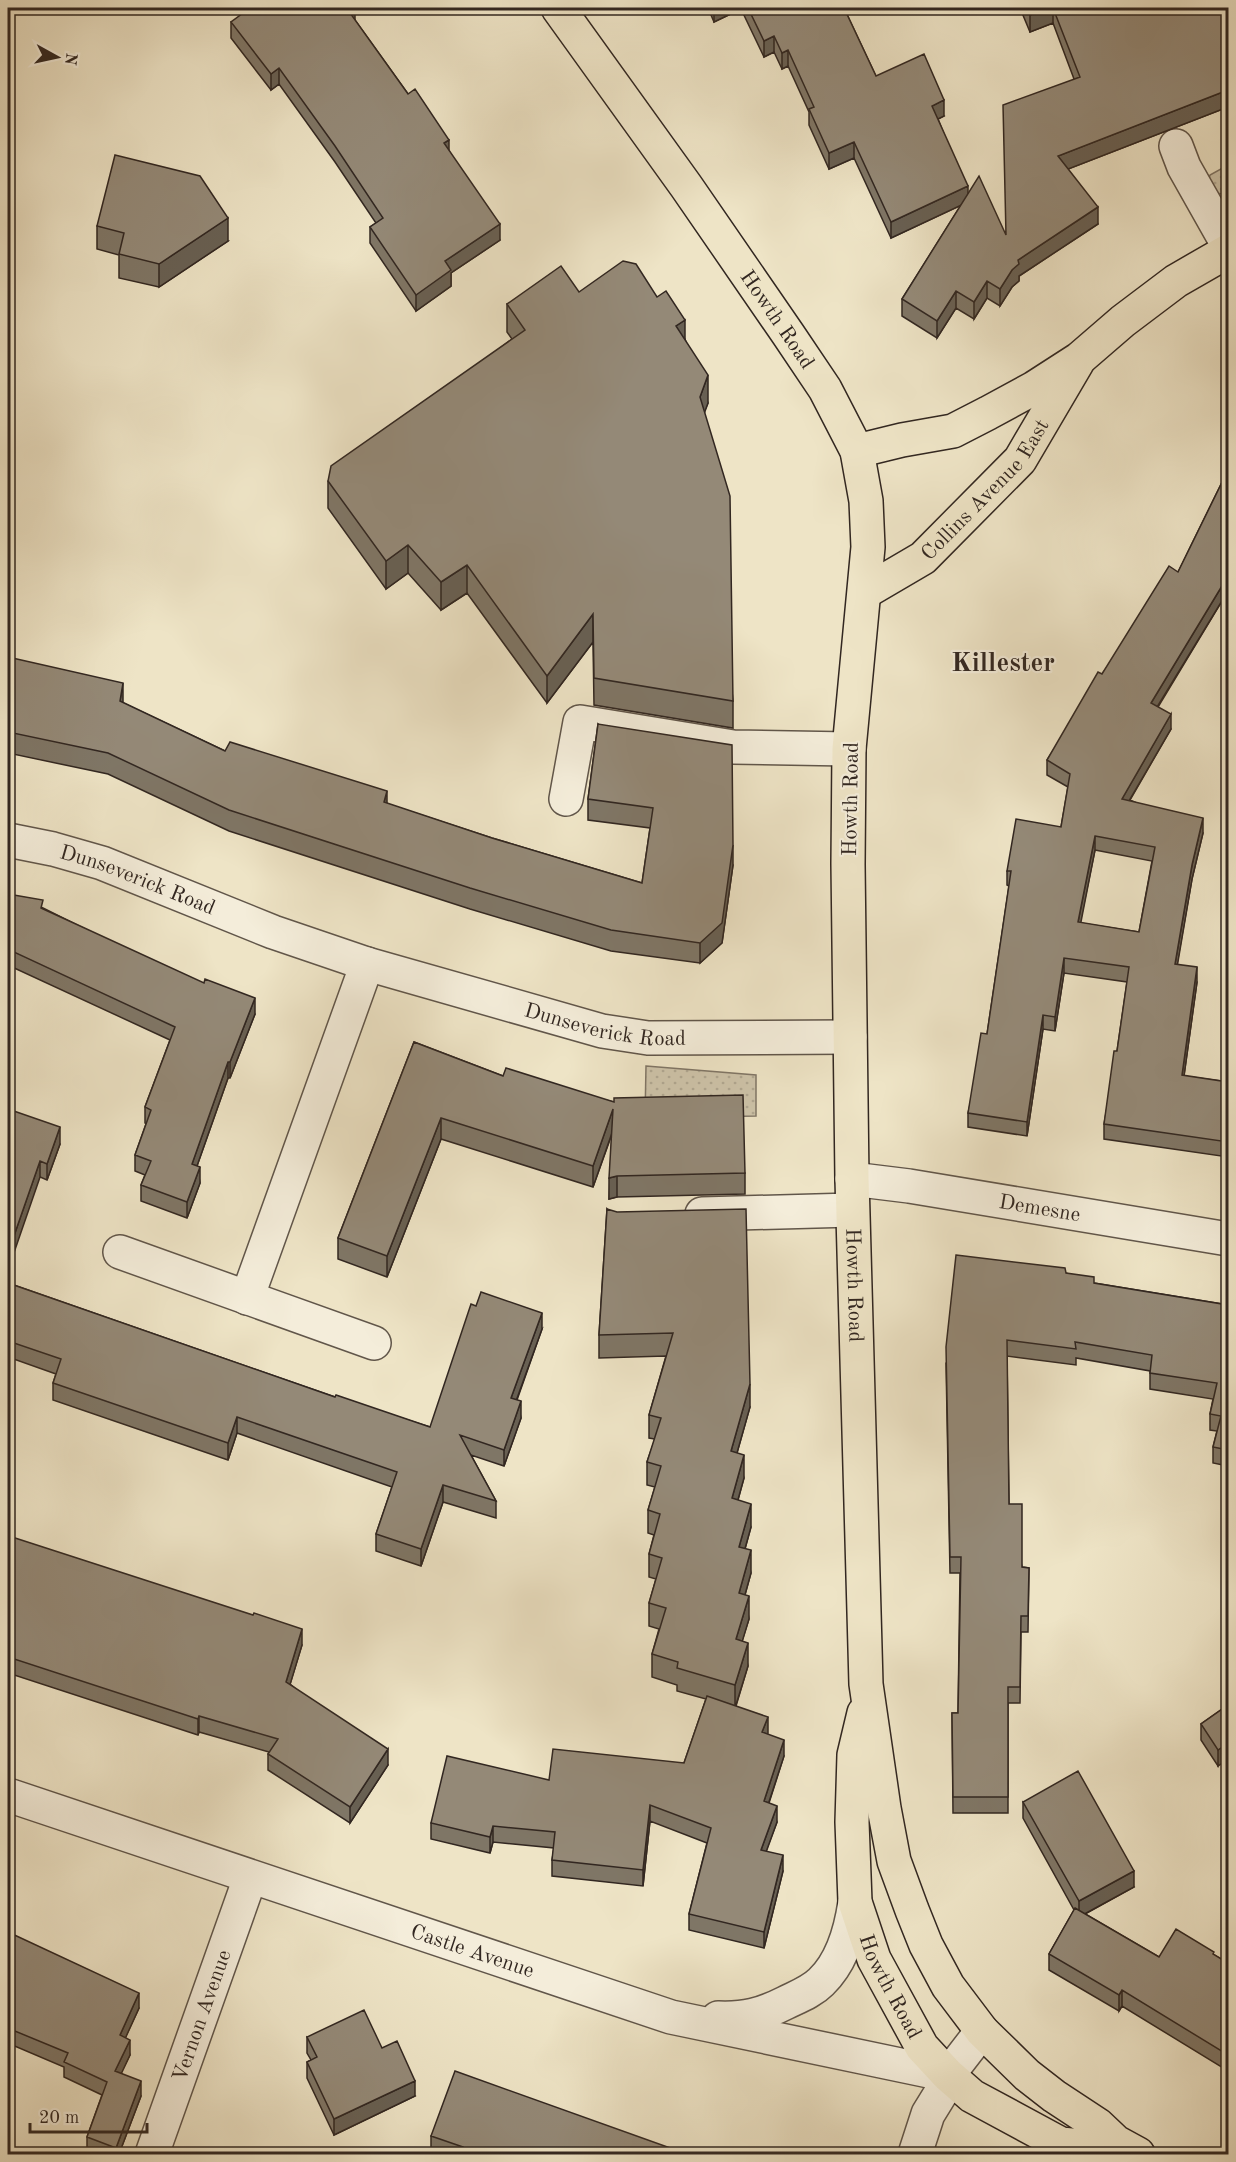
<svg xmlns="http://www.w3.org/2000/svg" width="1236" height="2162" font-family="'Old Standard TT',serif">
<defs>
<pattern id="grass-dots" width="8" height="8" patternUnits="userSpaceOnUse" patternTransform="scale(1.5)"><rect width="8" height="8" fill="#cec4aa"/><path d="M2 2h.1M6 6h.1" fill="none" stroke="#b1a892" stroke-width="1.8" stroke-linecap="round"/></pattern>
</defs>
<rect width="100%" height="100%" fill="#eee4c6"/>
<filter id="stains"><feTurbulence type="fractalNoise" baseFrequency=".00333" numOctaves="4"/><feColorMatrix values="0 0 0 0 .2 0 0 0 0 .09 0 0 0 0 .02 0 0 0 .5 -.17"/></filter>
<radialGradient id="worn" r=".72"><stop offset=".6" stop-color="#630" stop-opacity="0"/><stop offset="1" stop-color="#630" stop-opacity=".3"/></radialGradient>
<path fill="url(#grass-dots)" stroke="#807666" stroke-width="1.5" d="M1228 165V193C1217 197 1213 190 1208 181L1210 175Z
M646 1066 756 1075V1116L645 1118Z"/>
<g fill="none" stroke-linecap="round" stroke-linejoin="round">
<defs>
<g id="minor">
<path d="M1176 146 1184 167 1228 245"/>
<path d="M566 799 580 722 733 747 849 749"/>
<path id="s1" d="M8 840 53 849 102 863 273 932 367 964 602 1031 648 1038 850 1037"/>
<path id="s2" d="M852 1179 909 1186 1228 1239"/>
<path d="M702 1214 852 1210"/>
<path d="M120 1252 374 1343"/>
<path d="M247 1298 367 964"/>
<path id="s3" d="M8 1795 671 2017 948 2075"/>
<path d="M718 2018C745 2019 761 2015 785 2003 797 1997 811 1992 821 1982 842 1962 851 1930 855 1902"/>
<path id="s4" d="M152 2154 250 1878"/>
<path d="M915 2154 928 2114 944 2088 948 2075 982 2031"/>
</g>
<g id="major">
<path id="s5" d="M558 8 686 186 788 334 825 389 857 451 866 501 868 547 849 749 848 864 852 1179 866 1684 884 1808 894 1861 912 1910 926 1945 948 1986 982 2031 1027 2075 1054 2096 1098 2125 1116 2142 1138 2154"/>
<path d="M857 451 902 440 953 431 988 413 1034 388 1079 359 1123 321 1176 281 1228 251"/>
<path id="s6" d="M865 592 923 558 1020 460 1077 363"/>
<path id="s7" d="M864 1713 854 1755 852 1822 855 1902 874 1959 922 2047 948 2075 972 2096 1061 2144 1130 2151"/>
</g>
</defs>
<use href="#minor" stroke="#61564a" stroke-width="36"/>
<use href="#major" stroke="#322721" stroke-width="36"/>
<use href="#minor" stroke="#f4edda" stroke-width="33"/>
<use href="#major" stroke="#eee4c6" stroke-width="33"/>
</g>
<path fill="#7f7666" stroke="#322721" stroke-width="1.5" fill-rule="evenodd" d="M708 8H844L876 76 944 116 938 119 968 194 1005 234 1074 79 1053 23 1030 32 1020 8H1228V107L1068 169 1098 224 1019 276V281L1012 287 1000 306 987 298 974 319 956 308 937 338 902 316V299L961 205 891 238 854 158 829 169 809 125V112L788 66 782 69 774 52 764 57 741 9 714 22Z
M355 20 449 151 500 240 451 273V286L416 311 370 243V227L376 223 335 162 279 84 271 90 231 38V22Z
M97 226 228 241 159 287 119 278V255L97 249Z
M579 292 685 339 708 403 704 412 733 701V728L594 705 593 642 547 703 467 593 441 610 408 573 386 589 328 508V481L512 339 507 332V304Z
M1228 470V591L1158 707 1171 729 1130 800 1203 833 1192 879 1177 964 1197 982 1184 1076 1228 1082V1157L1104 1139V1124L1117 1051 1127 982 1064 973 1055 1031 1043 1029 1027 1136 968 1127V1113L987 1034 1009 886 1007 885V871L1061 827 1068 787 1047 775V760L1102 674 1178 572ZM1095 850 1152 861 1139 932 1080 923Z
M8 657 123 703 225 751 492 838 642 883 650 828 588 820V799L598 724 733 865 722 943 700 963 611 951 470 909 229 831 108 774 8 753Z
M8 894 43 908 255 1014 230 1078H228L197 1166 200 1183 187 1218 141 1201V1185L145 1175 135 1171V1155L146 1124 145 1123V1107L170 1040 12 967Z
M414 1042 503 1076 614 1102 745 1173V1194L617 1197 609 1199 612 1134 593 1187 441 1139 387 1277 338 1259V1238Z
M8 1109 60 1144 47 1180 40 1177Z
M607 1209 750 1407 737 1453 744 1478 738 1500 751 1527 745 1549 751 1573 745 1595 749 1619 742 1641 748 1666 736 1706 767 1734 784 1756 769 1803 777 1822 766 1851 783 1871 764 1948 689 1930V1914L707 1843 650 1821 643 1886 552 1876V1860L554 1848 493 1842 490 1853 431 1839V1823L549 1780 684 1763 706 1699 677 1691V1685L652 1677V1654L659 1629 649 1626V1603L656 1579 649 1577V1554L654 1535 648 1533V1510L655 1487 647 1485V1462L655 1439 649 1438V1415L666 1356 599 1358V1335Z
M1066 1273 1094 1283 1228 1305V1466L1213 1463V1447L1217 1431 1210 1430V1414L1213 1399 1150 1389V1371L1076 1358V1365L1007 1356 1009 1504 1022 1567 1029 1568 1028 1632H1021L1020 1703H1008V1813H953L952 1713H958L960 1573H950L946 1363Z
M8 1283 335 1397 430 1427 542 1329 517 1400 521 1418 504 1466 471 1455 496 1501V1518L443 1502 421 1566 376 1551V1534L392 1487 237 1433 228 1460 53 1400V1383L56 1374 8 1357Z
M8 1551 302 1645 290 1684 388 1765 350 1823 268 1770V1754L269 1752 199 1732 198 1735 8 1673Z
M1228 1705 1218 1766 1201 1740V1724Z
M1023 1802 1134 1887 1085 1914 1159 1957 1214 1955 1228 1963V2071L1122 2006 1119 2011 1049 1970V1954L1074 1910 1023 1818Z
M8 1932 139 2008 125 2038 130 2055 121 2073 141 2096 119 2154H92L87 2152V2137L102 2095 64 2077V2067L10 2044 8 2050Z
M307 2037 415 2096 334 2135 307 2078V2062L311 2060 307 2053Z
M431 2136 687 2154H440L431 2152Z"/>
<path fill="#686053" stroke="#322721" stroke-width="1.5" d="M714 8H741V9L714 22Z
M1050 8H1053V23L1030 32V15Z
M355 9V25L350 13Z
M774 36V52L764 57V41Z
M788 50V66L782 69V53Z
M279 68V84L271 90V74Z
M1228 90V107L1058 173V156Z
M944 100V116L932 122V106Z
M449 140V156L444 143Z
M854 142V158L829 169V153Z
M968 186V202L891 238V222Z
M1098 207V224L1019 276V281L1012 287 1000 306V289L1018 260Z
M228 218V241L159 287V264Z
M500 224V240L451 273V286L416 311V295L445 261Z
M987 281V298L974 319V302Z
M956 291V308L937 338V321Z
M685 320V347L676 326Z
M708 375V403L700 425V397Z
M408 545V573L386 589V561Z
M467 565V593L441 610V582Z
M1228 576V591L1151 717V703Z
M593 614V642L547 703V676Z
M123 683V703L120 701Z
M1171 714V729L1122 813V799Z
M387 791V811L384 802Z
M1203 818V833L1192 879 1175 979V964L1192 865Z
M1095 836V850L1078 937V922Z
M733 845V865L722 943 700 963V943Z
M12 951V967L8 998V982Z
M1064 958V973L1055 1031V1017Z
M1197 967V982L1182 1090V1075Z
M255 998V1014L230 1078V1062Z
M1043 1015V1029L1027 1136V1122Z
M228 1062V1078L192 1180V1164Z
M613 1109V1130L593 1187V1166Z
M441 1118V1139L387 1277V1256Z
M60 1127V1144L47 1180V1164Z
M40 1161V1177L8 1270V1253Z
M200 1167V1183L187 1218V1202Z
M617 1176V1197L609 1199V1178Z
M542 1313V1329L511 1415V1398Z
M750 1384V1407L731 1474V1451Z
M521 1401V1418L504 1466V1450Z
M237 1417V1433L228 1460V1443Z
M744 1455V1478L732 1521V1498Z
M443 1485V1502L421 1566V1549Z
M751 1504V1527L739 1570V1547Z
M751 1550V1573L739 1616V1593Z
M749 1596V1619L736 1662V1639Z
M302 1629V1645L286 1698V1682Z
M748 1643V1666L735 1708V1685Z
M199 1716V1732L198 1735V1719Z
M768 1717V1733L762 1748V1732Z
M784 1740V1756L764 1817V1801Z
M1228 1743V1759L1218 1766V1750Z
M388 1749V1765L350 1823V1807Z
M650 1805V1821L643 1886V1870Z
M777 1806V1822L761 1866V1850Z
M493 1826V1842L490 1853V1837Z
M783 1855V1871L764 1948V1932Z
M1134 1871V1887L1079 1917V1901Z
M1122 1990V2006L1119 2011V1995Z
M139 1993V2008L120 2050V2035Z
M10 2029V2044L8 2050V2035Z
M130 2040V2055L115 2087V2071Z
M141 2081V2096L119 2154H116V2148Z
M415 2081V2096L334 2135V2119Z"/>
<path fill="#948977" stroke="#322721" stroke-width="1.5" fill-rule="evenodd" d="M250 8H354L355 9 350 13 408 94 415 89 449 140 444 143 500 224 445 261 451 270 416 295 370 227 383 218 335 146 279 68 271 74 231 22Z
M748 8H844L876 76 924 54 944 100 932 106 968 186 891 222 854 142 829 153 809 109 814 107 788 50 782 53 774 36 764 41Z
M1027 8H1050L1030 15Z
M1053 8H1228V90L1058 156 1098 207 1018 260 1019 264 1012 270 1000 289 987 281 974 302 956 291 937 321 902 299 979 176 1006 235 1003 105 1080 77Z
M115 155 200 176 228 218 159 264 119 254 124 233 97 226Z
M623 261 636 264 657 297 666 291 685 320 676 326 708 375 700 397 730 496 733 701 594 678 593 614 547 676 467 565 441 582 408 545 386 561 328 481 331 466 525 330 507 304 561 266 579 292Z
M1228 470V576L1151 703 1171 714 1122 799 1203 818 1192 865 1175 964 1197 967 1182 1075 1228 1082V1142L1104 1124 1114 1051H1117L1129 967 1064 958 1055 1017 1043 1015 1027 1122 968 1113 981 1033 987 1034 1011 871H1007L1016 819 1061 827 1070 774 1047 760 1098 672 1102 674 1169 566 1178 572ZM1095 836 1155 847 1139 932 1078 922Z
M8 657 123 683 120 701 225 751 230 742 387 791 384 802 492 838 642 883 653 808 588 799 598 724 732 745 733 845 722 923 700 943 611 930 470 888 229 810 108 753 8 732Z
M8 894 43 900 41 908 204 983 205 979 255 998 230 1062H228L192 1164 200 1167 187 1202 141 1185 151 1161 135 1155 151 1110 145 1107 175 1027 12 951 8 982Z
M414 1042 503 1076 506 1068 614 1102V1098L743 1095 745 1173 617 1176 609 1178 613 1109 593 1166 441 1118 387 1256 338 1238Z
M8 1109 60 1127 47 1164 40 1161 8 1253Z
M607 1209 617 1212 746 1209 750 1384 731 1451 744 1455 732 1498 751 1504 739 1547 751 1550 739 1593 749 1596 736 1639 748 1643 735 1685 677 1668 678 1662 652 1654 666 1608 649 1603 662 1558 649 1554 660 1514 648 1510 661 1466 647 1462 661 1418 649 1415 673 1333 599 1335Z
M956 1255 1065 1268 1066 1273 1094 1277V1283L1228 1305V1450L1213 1447 1221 1416 1210 1414 1217 1383 1150 1373 1152 1355 1075 1342 1076 1349 1007 1340 1009 1504H1022V1567L1029 1568 1028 1616H1021L1020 1687H1008V1797H953L952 1713H958L961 1557H950L946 1347Z
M8 1283 335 1397 336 1395 430 1427 471 1304 476 1306 481 1292 542 1313 511 1398 521 1401 504 1450 460 1435 496 1501 443 1485 421 1549 376 1534 397 1472 237 1417 228 1443 53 1383 61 1359 8 1341Z
M12 1537 253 1615 254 1613 302 1629 286 1682 388 1749 350 1807 268 1754 278 1739 199 1716 198 1719 8 1657V1551Z
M707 1696 768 1717 762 1732 784 1740 764 1801 777 1806 761 1850 783 1855 764 1932 689 1914 711 1828 650 1805 643 1870 552 1860 555 1832 493 1826 490 1837 431 1823 447 1756 549 1780 553 1749 684 1763Z
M1228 1705V1743L1218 1750 1201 1724Z
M1078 1771 1134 1871 1079 1901 1023 1802Z
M1075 1908 1159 1957 1176 1929 1214 1952 1213 1954 1228 1963V2055L1122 1990 1119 1995 1049 1954Z
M8 1932 139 1993 120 2035 130 2040 115 2071 141 2081 116 2148 87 2137 107 2082 64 2062 68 2053 10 2029 8 2035Z
M364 2010 382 2048 397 2041 415 2081 334 2119 307 2062 317 2057 307 2037Z
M455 2071 687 2154H510L499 2150 498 2154H460L463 2147 431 2136Z"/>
<g text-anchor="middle" stroke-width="4.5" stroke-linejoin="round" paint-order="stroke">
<g font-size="21" fill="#322721" stroke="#f4edda">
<text dy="7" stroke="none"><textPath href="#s5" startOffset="381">Howth Road</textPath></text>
<text dy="7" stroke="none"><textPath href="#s6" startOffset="160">Collins Avenue East</textPath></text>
<text transform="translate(850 799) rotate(-89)" y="7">Howth Road</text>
<text dy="7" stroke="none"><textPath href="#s1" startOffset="136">Dunseverick Road</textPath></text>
<text dy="7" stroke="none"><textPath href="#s1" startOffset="627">Dunseverick Road</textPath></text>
<text dy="7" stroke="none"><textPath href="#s2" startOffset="190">Demesne</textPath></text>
<text dy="7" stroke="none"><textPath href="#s5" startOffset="1371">Howth Road</textPath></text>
<text dy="7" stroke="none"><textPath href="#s3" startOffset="490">Castle Avenue</textPath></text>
<text dy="7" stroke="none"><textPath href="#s7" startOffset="282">Howth Road</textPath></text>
<text dy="7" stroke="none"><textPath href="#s4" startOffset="147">Vernon Avenue</textPath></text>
</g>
<g font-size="27" font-weight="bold" fill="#322721" stroke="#f4edda">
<text x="1003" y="671">Killester</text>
</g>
</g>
<rect width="1236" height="2162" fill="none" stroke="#eee4c6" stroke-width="30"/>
<rect x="9" y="9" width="1218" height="2144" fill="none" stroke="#322721" stroke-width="3"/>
<rect x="15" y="15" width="1206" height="2132" fill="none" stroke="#322721" stroke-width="1.5"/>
<g transform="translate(57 57) rotate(98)" stroke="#f4edda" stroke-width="4.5" paint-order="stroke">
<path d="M0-4.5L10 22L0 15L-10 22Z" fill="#322721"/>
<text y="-9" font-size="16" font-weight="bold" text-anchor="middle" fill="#322721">N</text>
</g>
<path d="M30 2123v9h117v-9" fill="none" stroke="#322721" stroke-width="3"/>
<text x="39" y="2123" font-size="18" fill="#322721" stroke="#f4edda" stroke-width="4.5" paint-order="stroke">20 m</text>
<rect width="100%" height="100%" filter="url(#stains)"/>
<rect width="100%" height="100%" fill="url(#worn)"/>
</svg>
